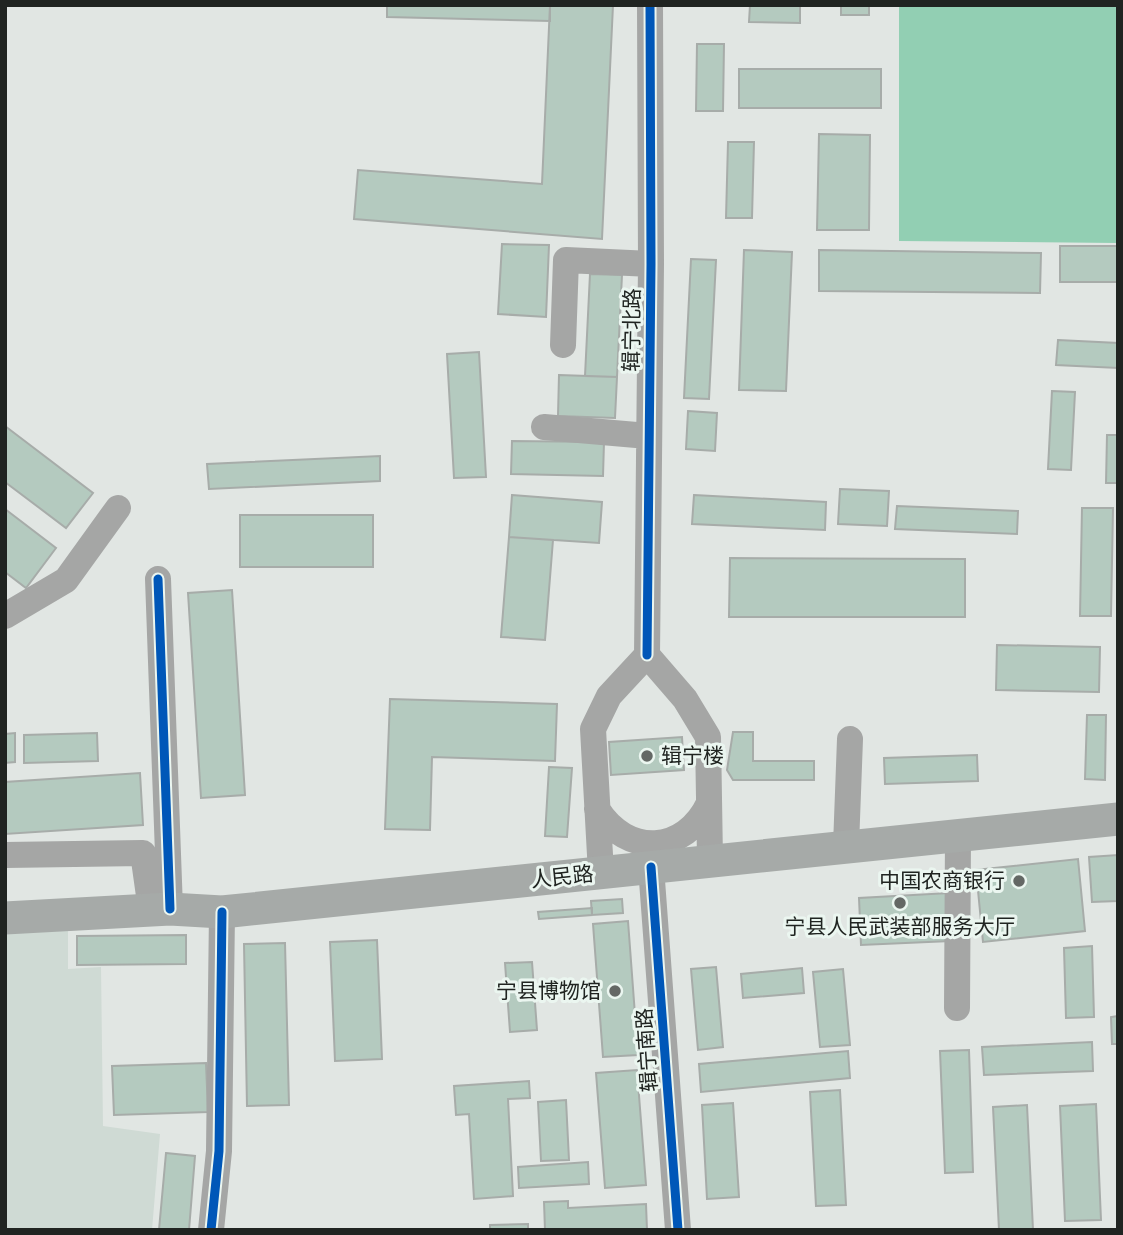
<svg xmlns="http://www.w3.org/2000/svg" width="1123" height="1235" font-family="Commissioner,'Noto Sans SC',sans-serif">
<rect width="100%" height="100%" fill="#e1e6e3"/>
<path fill="#cfdad4" d="M5 929 68 930V969L101 967 103 1126 160 1134 152 1230H5Z"/>
<path fill="#92cfb3" d="M899 5H1118V243L899 241Z"/>
<path fill="#b4cabf" stroke="#a7aca9" stroke-width="2" d="M387 5H550V21L387 17Z
M550 5H613L602 239 354 219 358 170 542 184Z
M750 5H800V23L749 22Z
M841 5H869V15H841Z
M697 44H724L723 111H696Z
M739 69H881V108H739Z
M819 134 870 135 869 230H817Z
M728 142H754L752 218H726Z
M502 244 549 245 546 317 498 314Z
M1060 246H1118V282H1060Z
M744 250 792 252 786 391 739 390Z
M819 250 1041 253 1040 293 819 291Z
M691 259 716 260 709 399 684 398Z
M590 274 622 275 617 377 585 376Z
M1058 340 1118 343V368L1056 365Z
M479 352 486 477 454 478 447 354Z
M559 375 617 377 615 418 558 416Z
M1052 391 1075 392 1071 470 1048 469Z
M688 411 717 413 715 451 686 449Z
M5 426 93 493 66 528 5 482Z
M1107 435H1118V483H1106Z
M512 441 604 442 603 476 511 474Z
M380 456V481L209 489 207 464Z
M840 489 889 491 887 526 838 524Z
M512 495 602 502 599 543 509 537Z
M694 495 826 502 825 530 692 524Z
M897 506 1018 511 1017 534 895 529Z
M1082 508H1113L1111 616H1080Z
M5 509 56 548 26 588 5 572Z
M240 515H373V567H240Z
M509 537 553 540 545 640 501 637Z
M730 558 965 559V617H729Z
M232 590 245 795 201 798 188 593Z
M997 645 1100 647 1099 692 996 690Z
M390 699 557 704 555 761 432 757 430 830 385 829Z
M1087 715H1106L1105 780 1085 779Z
M733 732H753V761H814V780H733L727 770Z
M15 733V762L5 763V734Z
M97 733 98 761 24 763V735Z
M682 737 684 770 611 775 609 742Z
M977 755 978 781 885 784 884 758Z
M549 767 572 768 567 837 545 836Z
M140 773 143 825 5 834V782Z
M1118 855V901L1092 902 1089 857Z
M1078 859 1085 931 983 942 976 870Z
M949 893 950 941 861 945 859 898Z
M622 899 623 913 592 915 591 901Z
M592 908V915L539 919 538 912Z
M628 921 638 1055 603 1057 593 924Z
M186 935V964L77 965V936Z
M377 940 382 1059 335 1061 330 942Z
M285 943 289 1105 247 1106 244 944Z
M1092 946 1094 1017 1066 1018 1064 948Z
M532 962 537 1030 510 1032 505 963Z
M716 967 723 1047 698 1050 691 969Z
M802 968 804 993 743 998 741 974Z
M843 969 850 1045 820 1047 813 972Z
M1118 1016V1044H1112L1111 1017Z
M1092 1042 1093 1071 984 1075 982 1047Z
M969 1050 973 1172 945 1173 940 1051Z
M848 1051 850 1078 701 1092 699 1064Z
M206 1063 208 1112 114 1115 112 1066Z
M637 1070 646 1185 605 1188 596 1073Z
M529 1081 530 1098 508 1099 513 1196 474 1199 469 1114 456 1115 454 1086Z
M840 1090 846 1205 816 1206 810 1092Z
M566 1100 569 1160 541 1161 538 1102Z
M733 1103 739 1197 707 1199 702 1105Z
M1096 1104 1101 1220 1065 1221 1060 1106Z
M1027 1105 1033 1230H999L993 1107Z
M166 1153 195 1156 189 1230H159Z
M588 1162 589 1184 519 1188 518 1167Z
M568 1201V1208L646 1204 647 1230H545L544 1202Z
M528 1224V1230H490V1225Z"/>
<g fill="none" stroke-linecap="round" stroke-linejoin="round">
<path stroke="#a5a6a5" stroke-width="26" d="M563 345 566 260 651 264
M544 427 648 436
M158 579 170 909
M5 616 66 580 118 508
M647 655 651 264 650 5
M597 809C627 857 685 854 709 803
M846 846 850 739
M5 855 143 853 151 910
M651 867 678 1230
M601 873 593 729 609 696 647 655 685 699 708 737 710 859
M957 1008 958 835
M211 1230 219 1151 222 912"/>
<path stroke="#a6aaa8" stroke-width="33" d="M5 918 170 909 222 912 1118 819"/>
<defs>
<path id="cycleway" d="M158 579 170 909
M647 655 651 264 650 5
M651 867 678 1230
M211 1230 219 1151 222 912"/>
</defs>
<use href="#cycleway" stroke="#ebf6f0" stroke-width="13"/>
<use href="#cycleway" stroke="#0057b8" stroke-width="9"/>
</g>
<g fill="#646865" stroke="#ebf6f0" stroke-width="2.5">
<circle cx="647" cy="756" r="7"/>
<circle cx="1019" cy="881" r="7"/>
<circle cx="900" cy="903" r="7"/>
<circle cx="615" cy="991" r="7"/>
</g>
<g text-anchor="middle" stroke-width="6" stroke-linejoin="round" paint-order="stroke">
<g font-size="21" fill="#202421" stroke="#ebf6f0">
<text transform="translate(632 330) rotate(-89)" y="7">辑宁北路</text>
<text transform="translate(562 877) rotate(-6)" y="7">人民路</text>
<text transform="translate(647 1050) rotate(-94)" y="7">辑宁南路</text>
</g>
<g font-size="21" fill="#202421" stroke="#ebf6f0" text-anchor="end">
<text x="661" y="763" text-anchor="start">辑宁楼</text>
<text x="1005" y="888">中国农商银行</text>
<text x="900" y="934" text-anchor="middle">宁县人民武装部服务大厅</text>
<text x="601" y="998">宁县博物馆</text>
</g>
</g>
<rect width="1123" height="1235" fill="none" stroke="#202421" stroke-width="14"/>
</svg>
